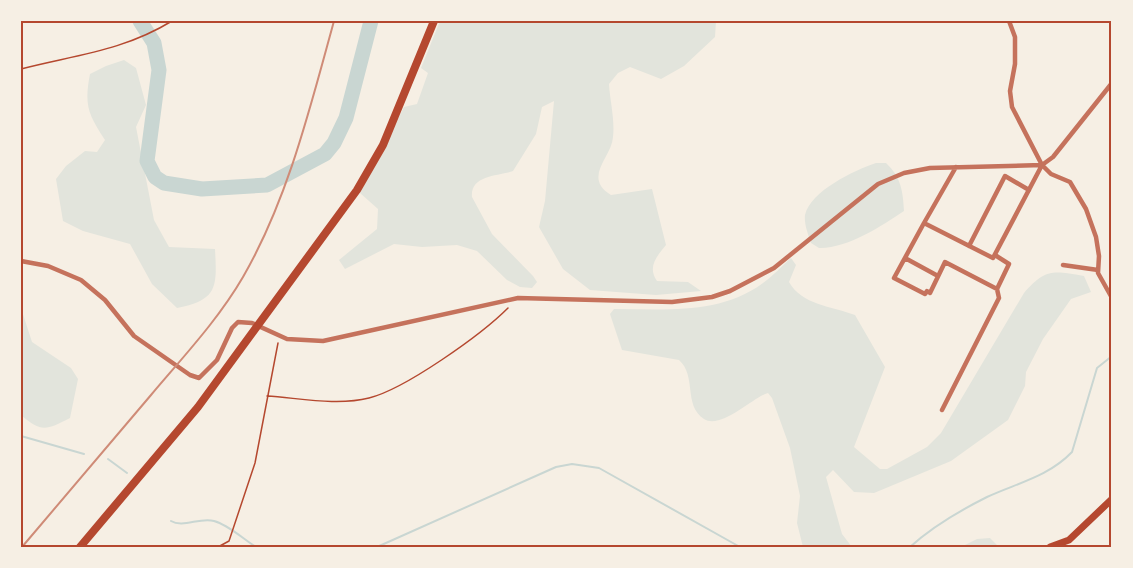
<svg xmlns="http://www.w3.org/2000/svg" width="1133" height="568" font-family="'Roboto Serif',serif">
<rect width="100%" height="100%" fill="#f6efe4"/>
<path fill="#e2e4dc" d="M440 21H716L715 37 684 66 661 79 630 67 618 73 609 84C610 101 615 120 613 137 612 157 582 177 611 195L652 189 666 245C657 256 647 267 657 281L688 282 701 291 656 295 590 290 563 269 539 227 545 201 554 101 542 107 536 134 513 171C498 176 470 175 472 197L492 234 533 276 537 282 532 288 520 287 507 280 477 251 457 245 422 247 394 244 345 269 339 260 377 229 378 209 360 193 404 107 417 104 428 73 421 68Z
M124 60 136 68 146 105 136 127 154 220 169 247 215 249C217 287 218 300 177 308L152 284 130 244 83 231 63 221 56 179 66 166 85 151 97 152 105 140C88 114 84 105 90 74L106 66Z
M876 163H886C901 177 903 191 904 211 882 226 846 249 819 248L811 243C808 234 804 224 805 215 810 191 855 170 876 163Z
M791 258 796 265 789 282C802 305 831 306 855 315L885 367 854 447 880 469H887L927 447 941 433 1024 293C1046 268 1053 271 1084 276L1091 292 1071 299 1043 339 1026 372 1025 386 1008 420 951 461 874 493 854 492 833 470 826 477 842 534 852 547H803L797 523 800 496 790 448 772 398 768 393C753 397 721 430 704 419 683 405 697 376 679 360L622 350 610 314 614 309C665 309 720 315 763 283 773 276 782 266 791 258Z
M21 308 32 342 71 368 78 379 70 418C46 430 42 433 21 415Z
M990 538 999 547H961L977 539Z"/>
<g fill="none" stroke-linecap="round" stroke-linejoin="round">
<path stroke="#c9d6d2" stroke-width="2" d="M21 436 84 454
M108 459 127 473
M171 521C183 528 200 517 214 521 229 525 243 539 256 547
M377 547 556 467 572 464 599 468 740 547
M910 547C932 527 961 510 987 497 1017 483 1048 477 1072 452L1097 368 1112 356"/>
<path stroke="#c9d6d2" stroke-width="15" d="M140 21 154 43 159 70 147 161 155 177 164 183 202 189 267 185 325 154 334 143 346 118 371 21"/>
<path stroke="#b5482f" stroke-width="1.5" d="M21 69C75 55 123 51 172 21
M267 396C299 398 337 406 369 398 405 389 481 335 508 308
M218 547 229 541 255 463 278 343"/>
<path stroke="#c5725c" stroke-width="4.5" d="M1009 21 1015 37V64L1010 91 1012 107 1042 165 1051 174 1070 182 1086 209 1096 237 1099 256 1098 273 1112 298
M956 167 924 223 993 258 1042 165 1053 157 1112 83
M924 223 894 278 925 294 927 291 930 293 945 262 997 289 1009 264 995 255
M969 246 1005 176 1029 190
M905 258 938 276
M21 261 48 266 81 280 105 300 134 336 190 375 199 378 217 360 232 328 238 322 252 323 287 339 323 341 518 298 672 302 712 297 730 291 774 268 878 184 904 173 930 168 1042 165
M1063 265 1098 270
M942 410 999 298 997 289"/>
<path stroke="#b5482f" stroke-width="7" d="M1050 547 1069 540 1112 499"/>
<path stroke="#b5482f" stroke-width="8" d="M80 547 198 407 357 190 383 145 434 21"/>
<path stroke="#cf8b77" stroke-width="2" d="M22 547C65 496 108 445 151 395 183 357 218 320 243 277 288 199 310 108 334 21"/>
</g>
<rect width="1133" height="568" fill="none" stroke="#f6efe4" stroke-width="45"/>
<rect x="22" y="22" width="1088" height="524" fill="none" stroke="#b5482f" stroke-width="2"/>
</svg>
